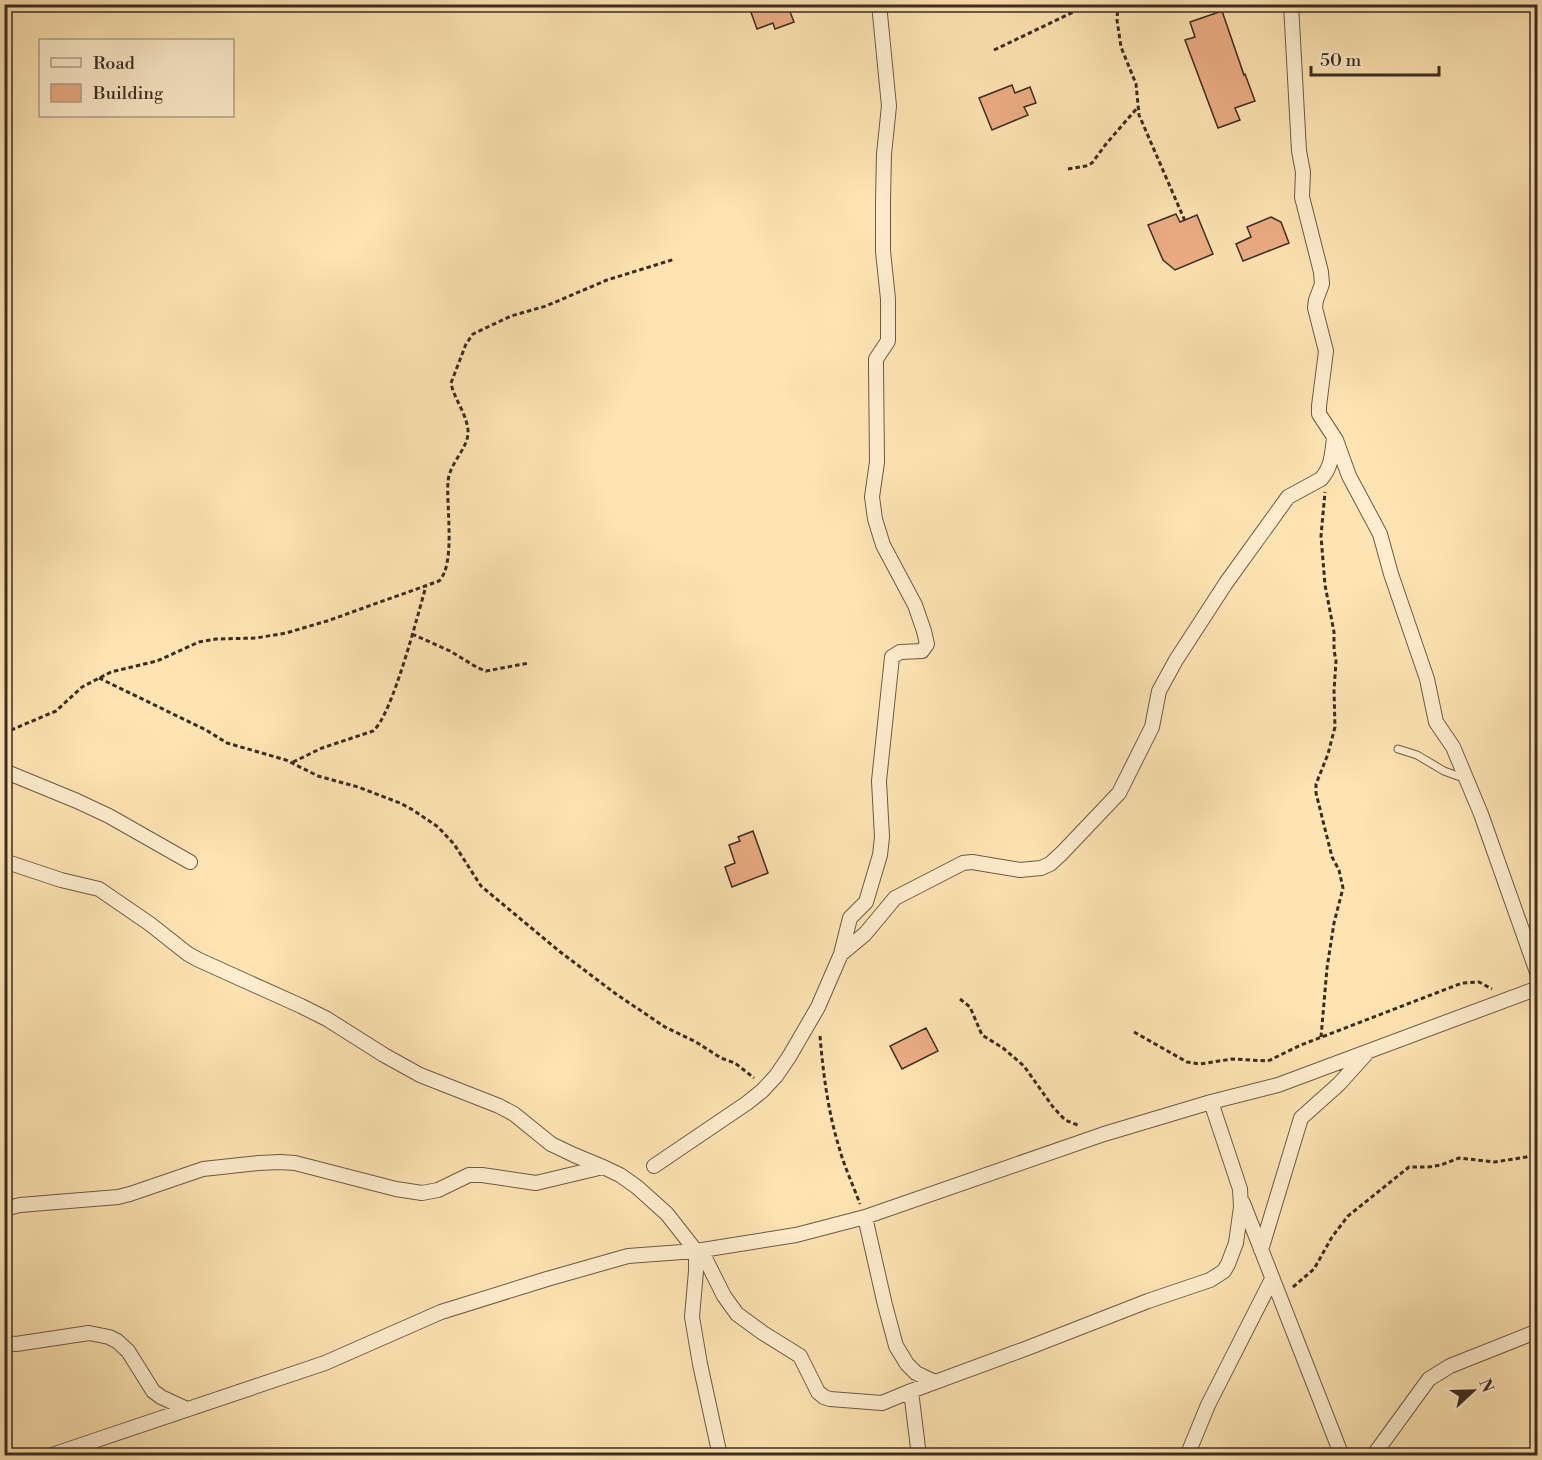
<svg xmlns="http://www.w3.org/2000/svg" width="1542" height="1460" font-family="'Libre Bodoni',serif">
<rect width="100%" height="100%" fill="#fee4b3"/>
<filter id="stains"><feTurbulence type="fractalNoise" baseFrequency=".00333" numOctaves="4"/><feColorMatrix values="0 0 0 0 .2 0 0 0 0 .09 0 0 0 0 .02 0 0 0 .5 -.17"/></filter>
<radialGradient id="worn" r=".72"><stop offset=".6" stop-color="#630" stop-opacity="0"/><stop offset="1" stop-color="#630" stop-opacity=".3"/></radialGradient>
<path fill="#edad85" stroke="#3b2c23" stroke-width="1.5" d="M748 4H787L794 22 775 29 773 23 757 29Z
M1222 11 1244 75 1245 74 1255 101 1235 108 1240 120 1218 128 1185 40 1195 37 1190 22Z
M1012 85 1015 93 1030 87 1036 103 1024 107 1028 115 992 130 979 98Z
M1176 214 1180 222 1197 215 1213 254 1175 270 1163 260 1148 225Z
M1271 217 1281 222 1289 243 1243 261 1236 244 1251 237 1247 227Z
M753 831 768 873 732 887 725 867 735 863 729 845 740 841 738 837Z
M926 1028 938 1051 902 1069 890 1046Z"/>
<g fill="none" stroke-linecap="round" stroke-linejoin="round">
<defs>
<path id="service" d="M1398 749 1417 755 1444 771 1466 779"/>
<path id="minor" d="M1291 4 1299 151 1303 172 1302 197 1321 272 1322 284 1316 300 1315 308 1326 351 1319 406V414L1336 440 1349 476 1380 534 1391 574 1427 679 1436 722 1453 747 1481 814 1538 975
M4 771 77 801 109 816 190 862
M4 861 61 880 99 889 150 924 188 954 199 960 301 1006 327 1019 384 1055 420 1075 499 1106 514 1114 551 1144 574 1155 603 1167 620 1175 637 1187 667 1214 696 1251V1271L692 1317 700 1364 720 1456
M841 954 865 934 895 898 963 863 972 862 1020 870 1041 868 1050 864 1062 853 1119 793 1152 727 1159 691 1176 660 1226 583 1288 497 1321 479C1332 467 1332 453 1334 438
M654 1166 747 1103 762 1091 776 1076 789 1057 818 1007 841 954 850 918 866 902 880 855 882 837 879 781 892 657 900 652 922 651 927 644 924 631 915 605 883 545 875 519 872 497 877 462 876 367V359L888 341V299L883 251V201L884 154 889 106 879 4
M1243 1203 1342 1456
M4 1209 20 1205 118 1197 130 1194 203 1169 259 1163 280 1162 295 1163 396 1189 422 1193 438 1190 469 1175H482L536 1183 603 1167
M865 1217 885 1305 896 1346 907 1364 916 1373 935 1382
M701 1250 724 1296 737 1314 763 1333 800 1356 818 1392 824 1397 830 1399 882 1403 911 1391 1025 1349 1148 1301 1210 1280 1224 1271 1228 1264 1236 1243 1241 1207 1240 1189 1211 1102
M1261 1250 1301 1118 1339 1084 1366 1054
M4 1343 16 1344 89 1333 109 1337 117 1341 128 1351 153 1391 161 1397 187 1409
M911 1391 919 1456
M49 1456 325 1363 441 1312 547 1279 628 1256 696 1251 796 1235 865 1217 1104 1134 1211 1102 1278 1085 1538 988
M1187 1456 1208 1405 1272 1279
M1373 1456 1429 1379 1450 1366 1538 1331"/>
</defs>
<use href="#service" stroke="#6c5a47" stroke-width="9"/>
<use href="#minor" stroke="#6c5a47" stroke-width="16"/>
<path stroke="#3b2c23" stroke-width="3" stroke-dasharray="4.5 3" stroke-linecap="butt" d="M1118 4 1117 20 1121 47 1136 84 1139 115 1185 221
M994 50 1090 4
M1068 169 1086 166 1092 163 1106 144 1138 107
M412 634 450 651 478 668 486 671 529 663
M99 678 206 730 227 743 286 760 318 776 358 787 400 803 413 810 438 827 454 844 481 886 559 951 616 994 665 1027 696 1042 721 1058 735 1063 754 1078
M4 733 56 711 82 687 111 672 157 661 199 642 216 639 256 638 286 633 327 621 439 581C456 564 446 506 448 482 449 463 469 448 468 431 467 414 454 399 451 383L466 344 473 334 511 316 546 306 607 280 675 259
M293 762 322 748 373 731C392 716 418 614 426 586
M960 999 970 1007 982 1035 1003 1048 1024 1066 1053 1107 1065 1120 1080 1126
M1134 1032 1187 1062 1200 1064 1232 1059 1268 1061 1301 1045 1462 983 1479 982 1492 989
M820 1036C823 1072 828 1112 839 1147 844 1166 853 1185 860 1204
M1321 1037 1327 968 1334 923 1343 888 1339 870 1332 857 1316 793V784L1328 754 1335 727 1334 691 1336 661 1334 650V632L1325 585 1321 536 1325 492
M1293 1287 1314 1269 1332 1237 1348 1216 1409 1167H1428L1441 1165 1459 1158 1495 1162 1526 1157 1538 1153"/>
<use href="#service" stroke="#feedce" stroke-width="7"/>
<use href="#minor" stroke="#feedce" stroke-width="14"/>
</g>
<rect width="1542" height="1460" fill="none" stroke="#fee4b3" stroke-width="24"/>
<rect x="6" y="6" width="1530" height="1448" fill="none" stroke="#3b2c23" stroke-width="3"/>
<rect x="12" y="12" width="1518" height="1436" fill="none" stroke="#3b2c23" stroke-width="1.5"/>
<rect x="39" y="39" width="195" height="78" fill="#feedce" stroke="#b0a08a" stroke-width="1.5"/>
<rect x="51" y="58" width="30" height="9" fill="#feedce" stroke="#b0a08a" stroke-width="1.5"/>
<text x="93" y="69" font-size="18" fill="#3b2c23">Road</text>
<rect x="51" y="84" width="30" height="18" fill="#edad85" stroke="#b0a08a" stroke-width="1.5"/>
<text x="93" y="99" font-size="18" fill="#3b2c23">Building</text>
<g transform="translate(1473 1391) rotate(68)" stroke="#feedce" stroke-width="4.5" paint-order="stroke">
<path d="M0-4.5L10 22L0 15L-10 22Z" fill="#3b2c23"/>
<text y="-9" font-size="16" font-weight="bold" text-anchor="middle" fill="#3b2c23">N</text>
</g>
<path d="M1311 66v9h128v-9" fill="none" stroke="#3b2c23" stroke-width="3"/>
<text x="1320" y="66" font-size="18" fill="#3b2c23" stroke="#feedce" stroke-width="4.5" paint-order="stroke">50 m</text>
<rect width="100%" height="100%" filter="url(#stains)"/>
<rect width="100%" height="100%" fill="url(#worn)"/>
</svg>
